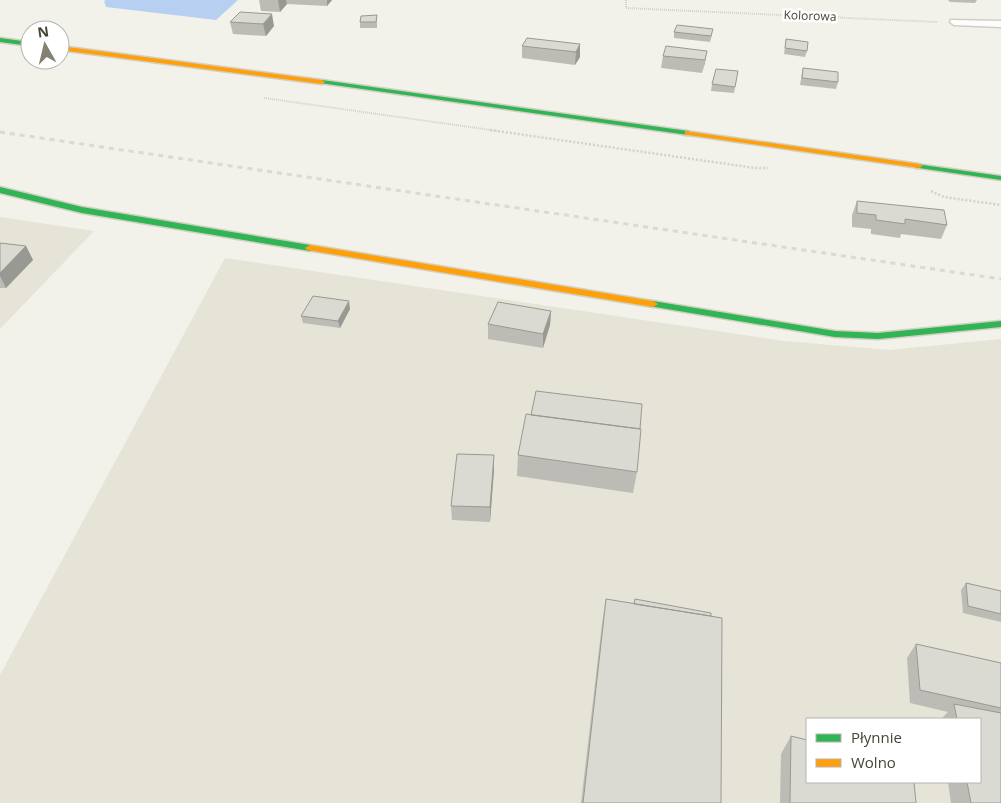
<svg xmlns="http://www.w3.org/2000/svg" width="1001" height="803" font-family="'Open Sans',sans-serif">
<rect width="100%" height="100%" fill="#f2f1ea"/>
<path fill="#e6e4d7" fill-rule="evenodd" d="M0 217 94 231 0 329Z
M225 258 784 341 889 350 1001 339V803H0V675ZM807 719H980V782H807Z"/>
<path fill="#b7d0f2" d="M106 0H238L216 20 106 7 104 1Z"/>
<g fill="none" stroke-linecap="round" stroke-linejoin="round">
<defs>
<path id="lane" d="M951 20 1001 21V27L954 25 950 22Z"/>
<path id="fast" d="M0 38 30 42V46L0 42Z
M322 80 688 131 692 133 688 135 320 83 319 82Z
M916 164 1001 176V180L919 168H916Z
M0 187 82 207 310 245 315 248 310 251 82 213 0 193Z
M653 301 835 331 878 333 1001 321V327L878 339 835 337 649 306 648 304Z"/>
<path id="slow" d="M60 46 322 80 325 82 322 84 60 50Z
M685 131 919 164 923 166 919 168 688 135H685Z
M310 245 653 301 658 304 653 307 307 250 305 248Z"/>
</defs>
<use href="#lane" stroke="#d0cec7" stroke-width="3"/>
<use href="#fast" stroke="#d1d0c0" stroke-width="3"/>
<use href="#slow" stroke="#d1d0c0" stroke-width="3"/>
<path stroke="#d2d1ca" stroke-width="2" stroke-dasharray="1 1" stroke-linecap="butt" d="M626 0V8L937 22
M32 64 53 67
M264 98 498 131"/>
<path stroke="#d2d1ca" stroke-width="2.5" stroke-dasharray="2 2" stroke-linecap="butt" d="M490 130 755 168H768
M931 191 944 197 1001 205"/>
<use href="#lane" fill="#fdfdfc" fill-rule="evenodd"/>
<use href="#fast" fill="#30b455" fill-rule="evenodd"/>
<use href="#slow" fill="#ff9f0a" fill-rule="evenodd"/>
<path stroke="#d9d9d8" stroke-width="3" stroke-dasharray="5 5" stroke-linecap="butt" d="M0 132 1001 279"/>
</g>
<path fill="#bcbbb5" d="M259 0H332L327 6 287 4 280 12 261 11Z
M948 0H977L975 3 950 2Z
M240 12 274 26 266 36 233 34 230 22Z
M377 15V28H360V22Z
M674 32 712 35 710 42 674 38Z
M786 39 807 51 805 57 784 54Z
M580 44V57L575 65 522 58V46Z
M707 51 702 73 661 68 663 56Z
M803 68 838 82 836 89 800 85Z
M738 71 734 93 711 91 712 84Z
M857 201 947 225 941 239 901 234 900 238 871 234V229L852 227V215Z
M0 243 26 246 33 260 6 288H0Z
M350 309 340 328 303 323 301 316Z
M551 311 550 325 543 348 488 339V324Z
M494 455V470L490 522 452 520 451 506Z
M518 455 637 472 633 493 517 476Z
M966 583 1001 591V622L963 613 961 590Z
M606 599 634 604 635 599 721 803H581L602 624Z
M916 644 1001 663V803H951L948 782H980V719H941L948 712 910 703 907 658Z
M791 736 916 803H780L781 754Z"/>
<path fill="#999993" d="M278 0H286L287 4 280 12Z
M327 0H332L327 6Z
M272 14 274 26 266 36 263 24Z
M580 44V57L575 65 576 52Z
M707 51 705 63 702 73 705 60Z
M26 246 33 260 6 288 0 276V273Z
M349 301 350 309 340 328 338 321Z
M551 311 550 325 543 348V334Z
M494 455V470L490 522V507Z"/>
<path fill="#dbdad2" stroke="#999993" d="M240 12 272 14 263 24 230 22Z
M377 15 376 22H360L361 16Z
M677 25 713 29 711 36 674 32Z
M527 38 580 44 576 52 522 46Z
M786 39 808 42 807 51 785 48Z
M666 46 707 51 705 60 663 56Z
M803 68 838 72V82L802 78Z
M716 69 738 71 735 87 712 84Z
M857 201 944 210 947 225 905 219V224L876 220V215L857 213Z
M0 243 26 246 0 273Z
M313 296 349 301 338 321 301 316Z
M498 302 551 311 543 334 488 324Z
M536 391 642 404 640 429 531 415Z
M526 414 641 429 637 472 518 455Z
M457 454 494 455 490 507 451 506Z
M966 583 1001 591V614L968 606Z
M606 599 722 618 721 803H583Z
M635 599 711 613V616L634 604Z
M916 644 1001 663V708L920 690Z
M954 704 1001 713V803H971L967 782H980V719H957Z
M791 736 807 740V782H914L916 803H790Z"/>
<g text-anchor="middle" stroke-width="5" stroke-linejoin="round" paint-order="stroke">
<g font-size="12" fill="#484435" stroke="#fff">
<text transform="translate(810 16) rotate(2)" y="4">Kolorowa</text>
</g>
</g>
<rect x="806" y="718" width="175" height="65" fill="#ffffff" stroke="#b6b4ae"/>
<rect x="816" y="734" width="25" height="8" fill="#30b455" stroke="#b6b4ae"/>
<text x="851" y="743" font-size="15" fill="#484435">Płynnie</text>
<rect x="816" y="759" width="25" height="8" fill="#ff9f0a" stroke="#b6b4ae"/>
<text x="851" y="768" font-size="15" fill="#484435">Wolno</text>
<g transform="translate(45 45) rotate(352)"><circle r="24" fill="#ffffff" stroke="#b6b4ae"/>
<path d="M0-4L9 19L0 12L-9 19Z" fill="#848174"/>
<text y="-8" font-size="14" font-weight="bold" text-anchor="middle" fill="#484435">N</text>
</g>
</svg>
